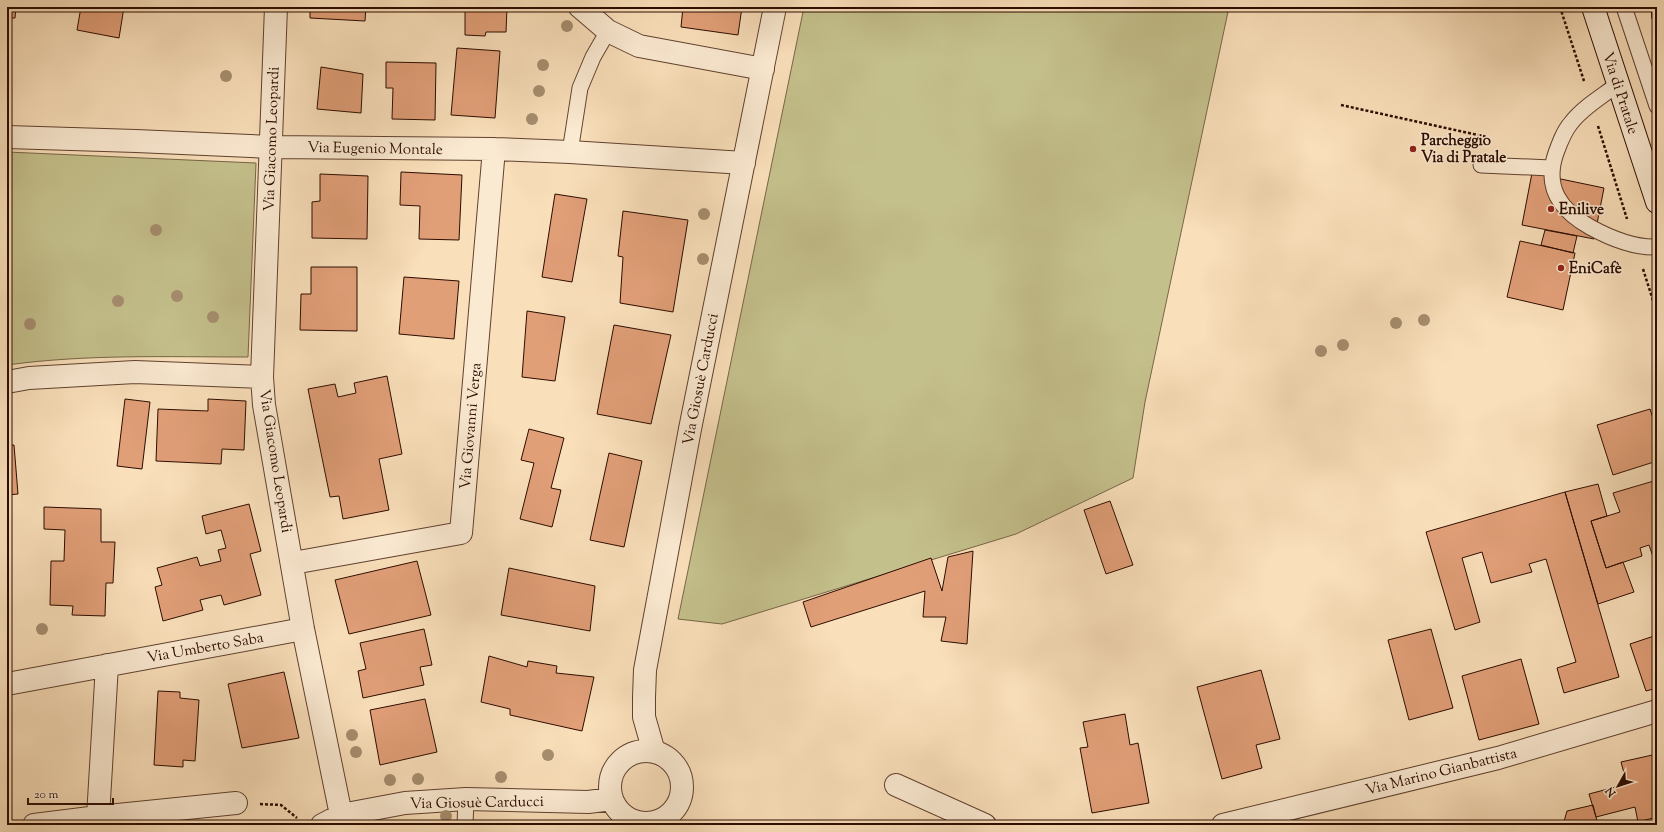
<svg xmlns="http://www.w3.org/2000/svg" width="1664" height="832" font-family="'Sorts Mill Goudy',serif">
<rect width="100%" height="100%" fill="#f9dfba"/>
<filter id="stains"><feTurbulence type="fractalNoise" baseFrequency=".005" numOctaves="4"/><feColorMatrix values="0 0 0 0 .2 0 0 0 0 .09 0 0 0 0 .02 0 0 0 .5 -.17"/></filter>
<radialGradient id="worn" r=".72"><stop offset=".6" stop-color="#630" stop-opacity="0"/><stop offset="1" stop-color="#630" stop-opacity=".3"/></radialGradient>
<path fill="#c4c08c" stroke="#786646" d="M804 7H1229L1145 402 1133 478 1016 534 722 624 678 619Z
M7 152 256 163 248 357C167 357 87 354 7 365Z"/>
<path fill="#e19f78" stroke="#2d0c00" d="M7 7H16L15 18H7Z
M81 7H124L119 38 77 30Z
M310 7H366L365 21 310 18Z
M465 7H507L506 32H486L485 36 465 35Z
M683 7H742L738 35 681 27Z
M1651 7H1657V19H1652Z
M457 48 500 51 495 118 451 115Z
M386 62 436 63 435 120 392 119 393 88H386Z
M321 67 363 74 361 113 317 109Z
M401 172 462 175 459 240 419 239 420 206 400 205Z
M1532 173 1604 188 1594 239 1522 225Z
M320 174 368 176 367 239 312 238V202L320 201Z
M555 194 587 199 572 282 542 277Z
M623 211 688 220 673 312 620 303 623 257 618 256Z
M1545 230 1577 236 1573 253 1541 245Z
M1520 241 1575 253 1563 310 1507 297Z
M311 267H357V331L300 330 301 294H311Z
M404 277 459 281 454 339 399 334Z
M527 311 565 317 555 381 522 377Z
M614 325 671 335 651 424 597 414Z
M387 376 402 454 379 459 389 510 343 519 339 496 330 497 308 389 335 384 338 397 356 393 354 383Z
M125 399 150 402 142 469 117 466Z
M208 399 246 401 244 450 222 449 221 464 156 461 158 409 208 411Z
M1650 409 1657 431V461L1613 475 1597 425Z
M529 429 564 438 551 488 561 490 552 527 520 519 534 463 521 460Z
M7 445H14L18 494 7 495Z
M609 453 642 461 624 547 590 540Z
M1657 480V559L1654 560 1649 545 1640 548 1642 556 1606 568 1591 521 1620 512 1613 493Z
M1598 484 1607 516 1591 521 1606 568 1623 562 1634 592 1598 604 1565 492Z
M1565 492 1619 677 1564 693 1557 668 1576 662 1546 559 1529 564 1532 572 1491 583 1482 552 1462 558 1480 622 1455 630 1426 532Z
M1110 501 1133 565 1106 574 1084 510Z
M249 504 261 551 250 554 261 595 224 605 221 595 200 600 203 610 163 621 155 587 162 585 157 568 197 557 200 566 221 561 218 550 226 548 221 530 206 534 202 516Z
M44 507 101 509V542H115L113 583H106L105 616 72 615 73 606 50 605 51 561H64L65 530 44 529Z
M973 551 967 644 941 641 946 617H923L925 591 811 627 803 602 931 558 942 591 948 557Z
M417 561 431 615 349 634 335 580Z
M509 568 595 586 590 631 501 615Z
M424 629 432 665 420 667 424 685 363 698 358 671 366 669 360 643Z
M1431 629 1453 708 1409 720 1388 640Z
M1657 635V688L1646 691 1630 644Z
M489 656 527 667 528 661 557 666 556 673 594 677 582 731 510 715V709L481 702Z
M1521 659 1539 724 1479 740 1462 676Z
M1261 670 1280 739 1256 745 1262 768 1222 779 1197 687Z
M284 672 299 738 242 748 228 684Z
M158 691 180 692V698L199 700 195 761 183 760V767L154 765Z
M425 699 437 752 380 765 370 710Z
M1125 714 1130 745 1138 743 1149 803 1092 813 1080 748 1088 747 1083 722Z
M1657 754V817L1638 822 1635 807 1596 817 1589 794 1627 784 1621 762Z
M1593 805 1598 825H1563L1567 811Z"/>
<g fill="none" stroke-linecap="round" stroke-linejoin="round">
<defs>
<path id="service" d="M1624 7 1657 106
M1618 84C1603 96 1583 107 1571 123 1564 131 1560 142 1556 153 1544 187 1560 210 1590 227 1610 238 1634 248 1657 247
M570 152 580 88 593 57 608 31
M1481 165 1551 168
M637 822 638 825
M465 825 466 799"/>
<path id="minor" d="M276 7 262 377 264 405 303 629 341 815
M580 7 608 31 639 46 763 69
M7 137 136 141 271 147 494 149 570 152 744 163
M7 382 29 378 135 372 262 377
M293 563 461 533 494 149
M7 684 303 629
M610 787a36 36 0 1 1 72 0a36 36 0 1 1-72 0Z
M654 752 644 717V697L645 670 690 429 775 7
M896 785 985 825
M98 817 236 803
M34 825 98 817 107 665
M322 825 341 815 405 803 466 799 588 802 612 799
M1223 825 1498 758 1657 711"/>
<path id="secondary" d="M1593 7 1657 202"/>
</defs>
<use href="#service" stroke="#60412e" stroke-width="17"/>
<use href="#minor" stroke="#60412e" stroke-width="24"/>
<use href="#secondary" stroke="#2d0c00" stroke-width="24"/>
<path stroke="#2d0c00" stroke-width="2.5" stroke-dasharray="3 2" stroke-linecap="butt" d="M1560 7 1584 81
M1341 105 1487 137
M1598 126 1627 219
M1643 269 1657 313
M260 804 281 805 297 818"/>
<use href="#service" stroke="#fbead2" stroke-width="15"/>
<use href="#minor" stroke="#fbead2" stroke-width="22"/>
<use href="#secondary" stroke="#fbead2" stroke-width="22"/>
</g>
<g fill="#a68e6f">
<circle cx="567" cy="26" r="6"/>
<circle cx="543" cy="65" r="6"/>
<circle cx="226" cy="76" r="6"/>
<circle cx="539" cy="91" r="6"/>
<circle cx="532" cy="119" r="6"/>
<circle cx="704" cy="214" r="6"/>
<circle cx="156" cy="230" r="6"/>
<circle cx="703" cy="259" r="6"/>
<circle cx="177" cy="296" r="6"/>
<circle cx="118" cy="301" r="6"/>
<circle cx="213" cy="317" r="6"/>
<circle cx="1424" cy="320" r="6"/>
<circle cx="1396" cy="323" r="6"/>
<circle cx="30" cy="324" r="6"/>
<circle cx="1343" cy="345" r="6"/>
<circle cx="1321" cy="351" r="6"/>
<circle cx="42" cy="629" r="6"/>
<circle cx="352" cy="735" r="6"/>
<circle cx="356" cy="752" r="6"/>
<circle cx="548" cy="755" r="6"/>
<circle cx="501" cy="777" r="6"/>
<circle cx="418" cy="779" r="6"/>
<circle cx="390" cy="780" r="6"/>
<circle cx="446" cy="816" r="6"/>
</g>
<g fill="#8f2418" stroke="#fbead2" stroke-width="1.5">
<circle cx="1413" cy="149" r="4"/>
<circle cx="1551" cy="209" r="4"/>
<circle cx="1561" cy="268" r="4"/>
</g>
<g text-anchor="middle" stroke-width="3" stroke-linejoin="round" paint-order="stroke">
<g font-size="15" fill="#2d0c00" stroke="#fbead2">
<text transform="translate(1621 93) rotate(72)" y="5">Via di Pratale</text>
<text transform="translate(271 139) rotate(-88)" y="5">Via Giacomo Leopardi</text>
<text transform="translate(375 148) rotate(1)" y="5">Via Eugenio Montale</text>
<text transform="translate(700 379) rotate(-79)" y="5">Via Giosuè Carducci</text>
<text transform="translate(470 426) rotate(-85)" y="5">Via Giovanni Verga</text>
<text transform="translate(276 461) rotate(81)" y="5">Via Giacomo Leopardi</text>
<text transform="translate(205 647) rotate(-10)" y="5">Via Umberto Saba</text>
<text transform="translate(1441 771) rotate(-14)" y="5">Via Marino Gianbattista</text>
<text transform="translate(477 802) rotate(-1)" y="5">Via Giosuè Carducci</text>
</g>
<g font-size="15" font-weight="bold" fill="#2d0c00" stroke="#fbead2" text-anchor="start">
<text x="1421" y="145">Parcheggio<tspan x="1421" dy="17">Via di Pratale</tspan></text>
<text x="1559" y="214">Enilive</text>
<text x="1569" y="273">EniCafè</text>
</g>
</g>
<rect width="1664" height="832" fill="none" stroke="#f9dfba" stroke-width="24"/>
<rect x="8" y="8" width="1648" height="816" fill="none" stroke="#2d0c00" stroke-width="2"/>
<rect x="12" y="12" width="1640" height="808" fill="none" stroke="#2d0c00"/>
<g transform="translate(1618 786) rotate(231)" stroke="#fbead2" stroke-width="3" paint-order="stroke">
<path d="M0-3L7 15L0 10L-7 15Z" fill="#2d0c00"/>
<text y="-6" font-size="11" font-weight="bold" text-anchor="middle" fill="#2d0c00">N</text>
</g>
<path d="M28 798v6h85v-6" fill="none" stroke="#2d0c00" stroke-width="2"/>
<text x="34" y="798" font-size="12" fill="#2d0c00" stroke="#fbead2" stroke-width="3" paint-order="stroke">20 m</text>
<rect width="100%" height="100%" filter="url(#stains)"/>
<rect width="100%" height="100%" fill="url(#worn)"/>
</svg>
